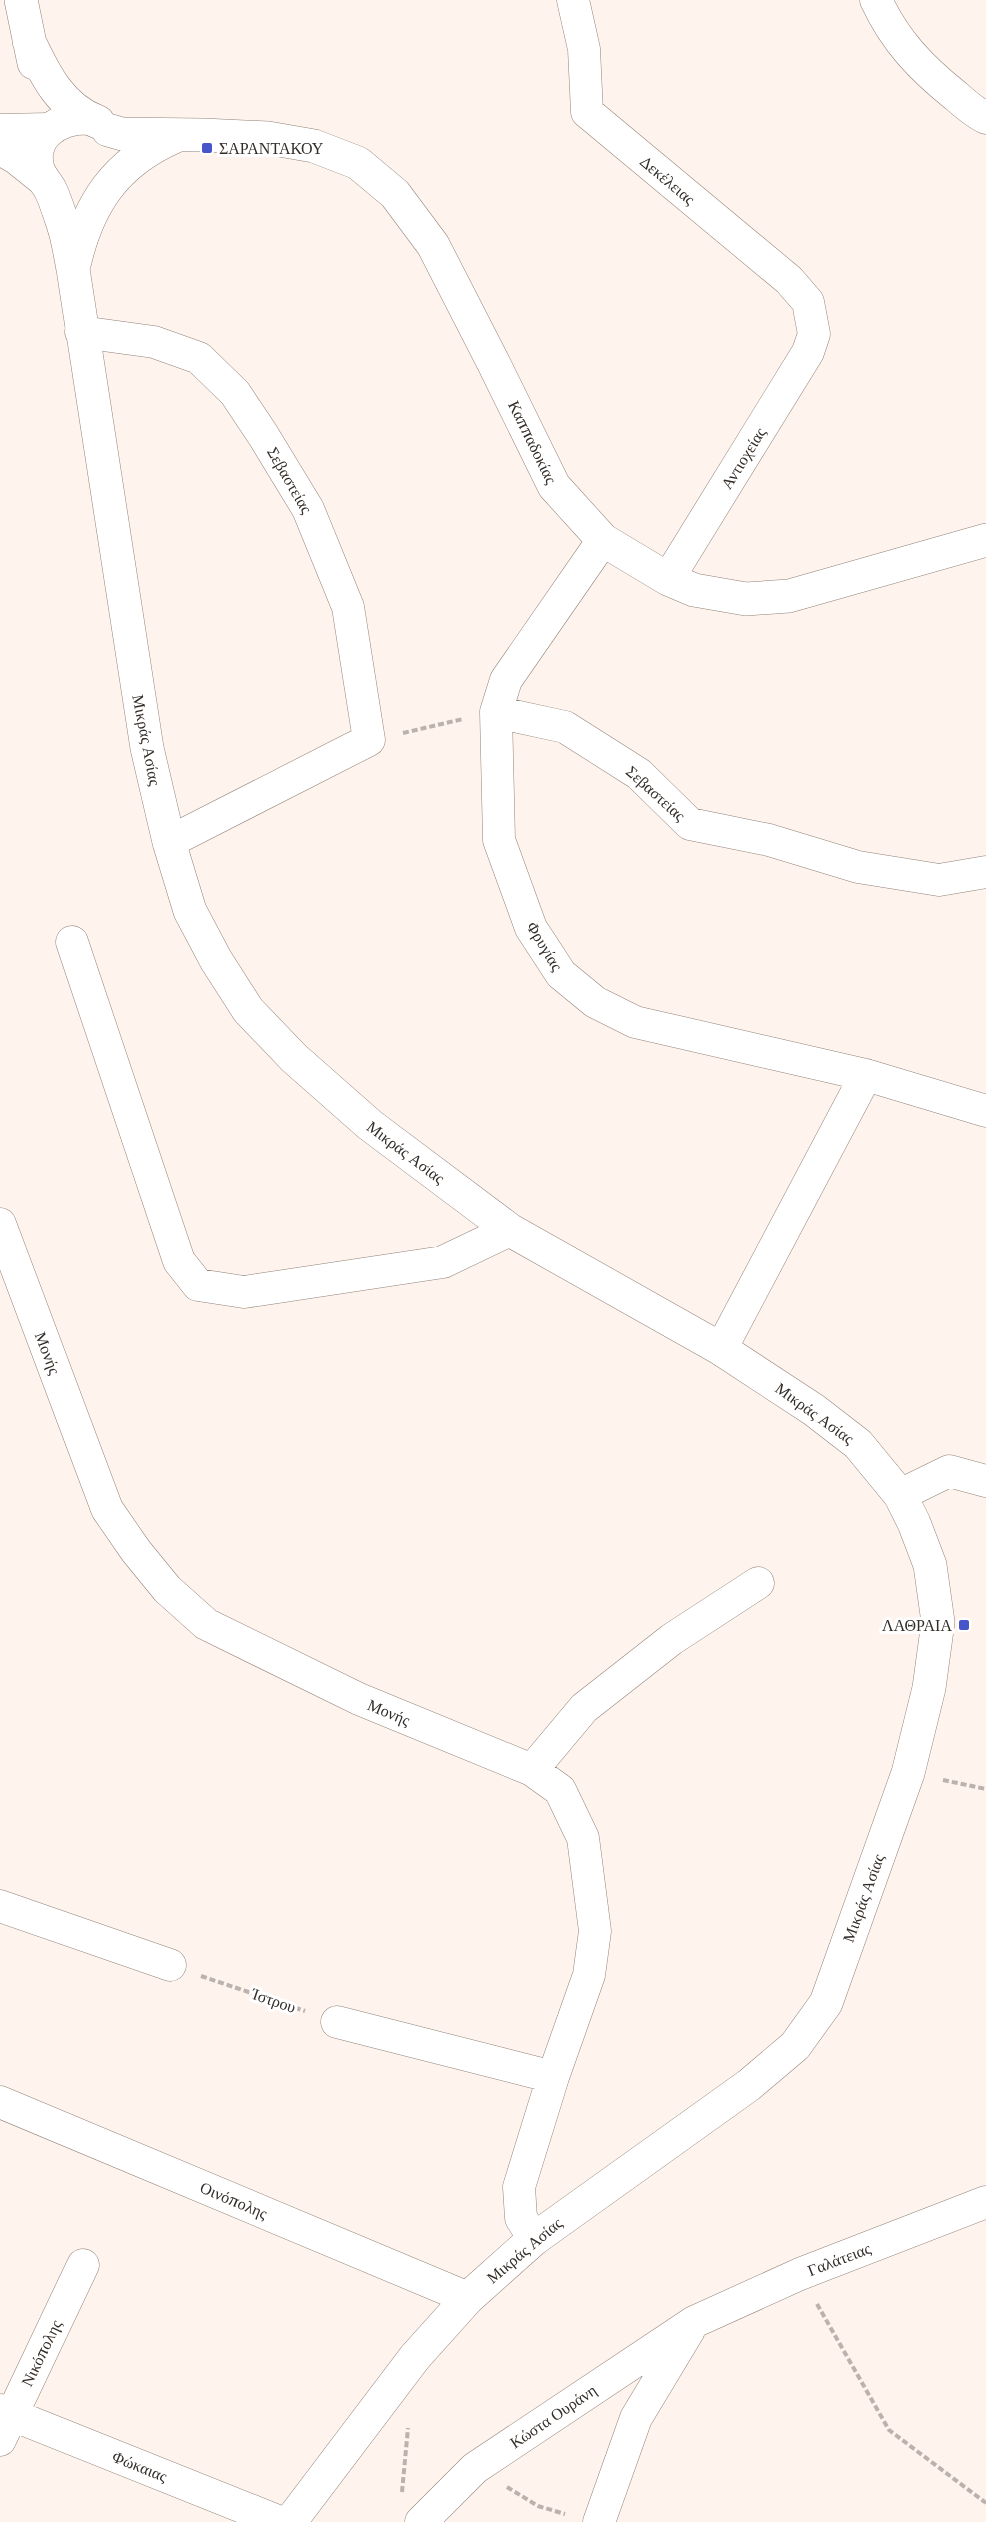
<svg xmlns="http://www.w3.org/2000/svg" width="986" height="2522" font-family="'PT Serif',serif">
<rect width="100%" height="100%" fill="#fef3ed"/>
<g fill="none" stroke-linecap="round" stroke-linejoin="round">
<defs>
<path id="minor" d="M573 0 584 49 587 112 789 280 808 302 814 334 808 352 668 579
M876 0C895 41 921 68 956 96 965 104 975 113 986 118
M0 130 49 129
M0 149 16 158 41 178
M81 332 154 342 199 358 235 393 263 435 308 509 348 607 369 740 169 842
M603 540 506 680 496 712 499 840 531 928 561 974 595 1002 635 1022 866 1075 986 1111
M496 712 565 727 639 774 690 824 769 840 858 867 939 880 986 872
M72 942 179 1261 198 1285 244 1292 443 1262 510 1230
M0 1224 107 1509 136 1551 167 1589 206 1624 359 1699 532 1770 560 1790 583 1838 595 1931 589 1975 553 2077 519 2187 521 2218 534 2239
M721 1349 866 1075
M900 1495 949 1471 986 1481
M532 1770 584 1708 672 1639 758 1583
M0 1906 170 1965
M337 2022 553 2077
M0 2102 468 2298
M0 2410 280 2522
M0 2440 83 2265
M421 2522 475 2468 694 2322 800 2274 986 2202
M599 2522 636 2418 689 2330"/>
<path id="tertiary" d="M21 0 34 63
M29 41C45 75 61 108 98 122
M86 118C57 118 29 137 38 169 41 178 46 182 50 189 55 199 59 212 63 224 68 238 70 254 73 269L147 748 169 842 190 911 216 960 248 1010 294 1058 370 1125 510 1230 721 1349 814 1410 858 1444 900 1495 914 1523 930 1565 938 1622 929 1688 908 1773 826 2003 795 2046 749 2085 534 2239 468 2298 415 2357 290 2522
M108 130 122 134 203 135 268 138 314 146 358 163 395 194 433 245 493 362 554 486 603 540 668 579 694 590 746 599 789 596 986 540
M74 265C88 204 115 163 174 137"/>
</defs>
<use href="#minor" stroke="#92837a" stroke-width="33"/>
<use href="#tertiary" stroke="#92837a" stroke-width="34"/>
<path stroke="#bbb2ad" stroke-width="4" stroke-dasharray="6 3" stroke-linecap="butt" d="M403 733 463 719
M943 1780 986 1789
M201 1976 305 2011
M817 2304 889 2430 986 2503
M507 2487 538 2506 565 2514
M402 2492 408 2428"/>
<use href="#minor" stroke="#fff" stroke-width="32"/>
<use href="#tertiary" stroke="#fff" stroke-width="33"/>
</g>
<g fill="#4755ca" stroke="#fff" stroke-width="2">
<rect x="201" y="142" width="12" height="12" rx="3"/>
<rect x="958" y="1619" width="12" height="12" rx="3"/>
</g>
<g text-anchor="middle" stroke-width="6" stroke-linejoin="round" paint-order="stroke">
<g font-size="16" fill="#332d29" stroke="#fff" text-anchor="start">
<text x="219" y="154">ΣΑΡΑΝΤΑΚΟΥ</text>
<text x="952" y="1631" text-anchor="end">ΛΑΘΡΑΙΑ</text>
</g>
<g font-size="16" fill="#332d29" stroke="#fff">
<text transform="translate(668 180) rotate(40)" y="6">Δεκέλειας</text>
<text transform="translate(533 442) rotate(64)" y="6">Καππαδοκίας</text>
<text transform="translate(743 458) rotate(-58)" y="6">Αντιοχείας</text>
<text transform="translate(290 480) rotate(60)" y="6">Σεβαστείας</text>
<text transform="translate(147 740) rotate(79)" y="6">Μικράς Ασίας</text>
<text transform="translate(656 793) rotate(42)" y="6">Σεβαστείας</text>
<text transform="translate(545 946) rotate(59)" y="6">Φρυγίας</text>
<text transform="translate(406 1152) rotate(37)" y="6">Μικράς Ασίας</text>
<text transform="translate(48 1353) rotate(69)" y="6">Μονής</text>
<text transform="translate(815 1413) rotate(36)" y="6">Μικράς Ασίας</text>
<text transform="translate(389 1712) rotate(23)" y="6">Μονής</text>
<text transform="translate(863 1898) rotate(-70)" y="6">Μικράς Ασίας</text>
<text transform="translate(274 2000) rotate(19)" y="6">Ίστρου</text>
<text transform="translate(234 2200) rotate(23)" y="6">Οινόπολης</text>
<text transform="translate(524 2250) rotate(-40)" y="6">Μικράς Ασίας</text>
<text transform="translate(839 2259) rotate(-21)" y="6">Γαλάτειας</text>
<text transform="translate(41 2353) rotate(-64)" y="6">Νικόπολης</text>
<text transform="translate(553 2416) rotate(-34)" y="6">Κώστα Ουράνη</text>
<text transform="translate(140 2466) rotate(22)" y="6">Φώκαιας</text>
</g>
</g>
</svg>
